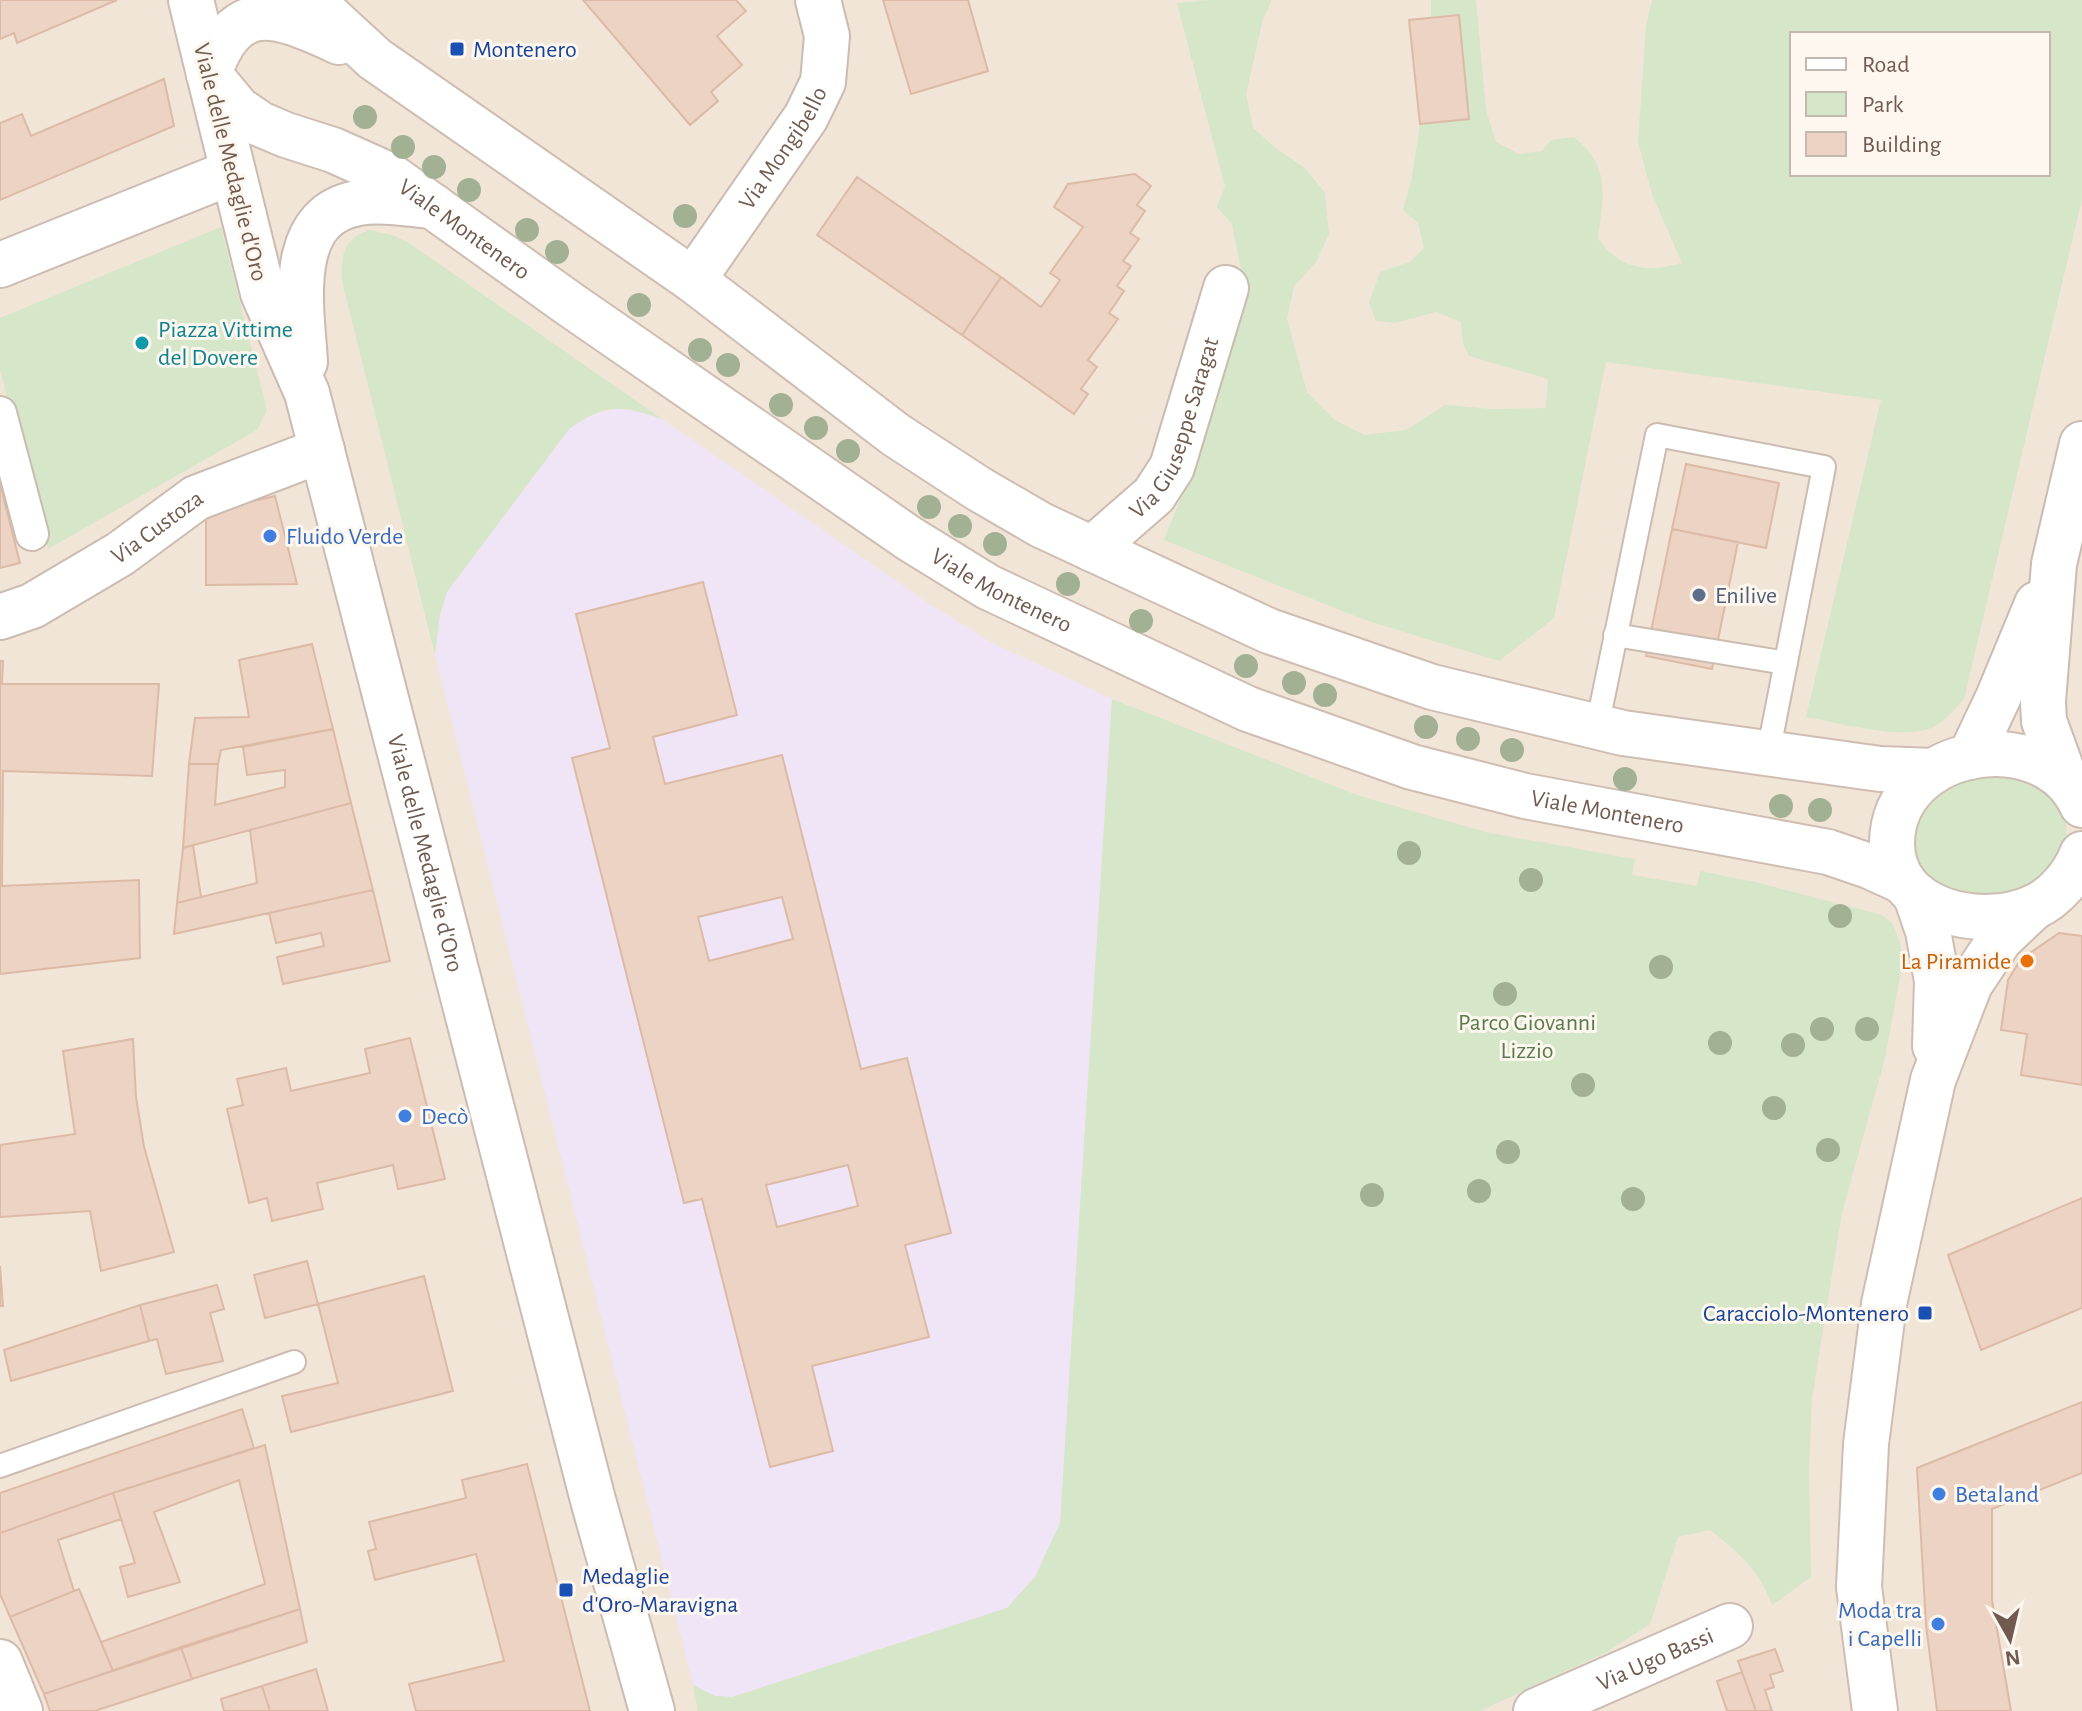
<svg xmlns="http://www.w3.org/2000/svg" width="2082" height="1711" font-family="'Alegreya Sans',sans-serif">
<rect width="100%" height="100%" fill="#faf3e9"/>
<path fill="#f1e5d8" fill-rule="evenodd" d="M0 0H2082V1711H0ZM1792 34H2048V174H1792Z"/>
<path fill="#f0e5f6" d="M626 407 662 419 928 603 989 641 1112 699 1061 1523 1035 1577 1007 1608 732 1697 715 1696 693 1685 435 655 440 614 447 592 569 429 591 414Z"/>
<path fill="#d5e6c9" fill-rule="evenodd" d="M1209 0H1272L1263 19 1246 94 1253 128 1277 149 1305 168 1325 193 1329 234 1316 262 1294 286 1287 319 1307 392 1335 420 1364 435 1406 430 1445 405 1492 409 1546 408 1548 379 1469 356 1463 343 1461 322 1436 312 1395 323 1376 321 1369 303 1380 272 1410 262 1424 248 1418 223 1403 210 1412 177 1420 124 1469 119 1459 15 1431 18V0H1476L1486 110 1496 142 1519 154 1542 151 1551 140 1574 137C1612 168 1603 196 1598 239 1621 270 1647 273 1682 263L1652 194 1638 142 1646 27 1652 0H2082V199L1964 699C1953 711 1942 726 1925 730 1891 738 1841 723 1806 717L1881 400 1606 362 1554 618 1499 661 1365 620 1164 540 1187 482 1241 303V269L1232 224 1217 207 1225 187 1177 3ZM1792 34H2048V174H1792Z
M221 227 267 410 257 430 48 549 0 370V318Z
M369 230 393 235 409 243 662 419C621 405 606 403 569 429L447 592 440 614 435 655 342 281C341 255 343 239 369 230Z
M1112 699 1357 795 1485 832 1635 859 1632 875 1697 886 1700 871 1755 882 1882 915 1893 924 1901 946 1902 966 1885 1058 1842 1213 1812 1398 1809 1470 1811 1577 1772 1605C1760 1571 1738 1551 1710 1530L1678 1537 1650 1624 1607 1652 1480 1711H698L693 1685 715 1696 732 1697 1007 1608 1035 1577 1060 1523Z
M1987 774C2007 776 2035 777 2051 792 2068 807 2072 841 2058 859 2050 871 2035 884 2021 890 1999 901 1947 897 1928 879 1897 850 1918 800 1952 784 1962 779 1976 777 1987 774Z"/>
<path fill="#ecd3c4" stroke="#ddbaa6" stroke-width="2" fill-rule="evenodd" d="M0 0H117L17 43 14 33 0 39Z
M583 0H736L746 11 717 36 742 65 711 92 718 101 690 125Z
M883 0H968L988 71 911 94Z
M1459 15 1469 119 1420 124 1409 20Z
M164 79 174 126 0 200V123L22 114 31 136Z
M1135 174 1151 186 1137 205 1145 211 1130 233 1139 239 1123 261 1131 266 1117 286 1124 291 1109 313 1118 319 1088 360 1097 367 1081 389 1088 394 1074 414 962 335 1001 277 1041 307 1060 280 1050 273 1083 227 1054 207 1068 184Z
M857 177 1001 277 962 335 817 235Z
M1686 464 1779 483 1766 548 1672 529Z
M0 484 20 563 0 568Z
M275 496 297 584 206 585V512Z
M1672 529 1738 542 1712 669 1646 656Z
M703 582 737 715 653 737 665 784 782 755 861 1069 907 1058 951 1233 905 1245 929 1337 812 1366 833 1451 770 1467 702 1199 684 1203 572 758 610 748 576 614ZM782 897 793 939 709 961 698 917ZM848 1165 858 1206 777 1227 766 1185Z
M312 644 333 729 221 750 218 764H189L195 718 249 717 239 660Z
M0 661H3L2 684H159L152 776 3 771 2 886 139 880 140 958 0 974Z
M333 729 351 803 183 848 189 764H218L215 805 285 787V770L247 775 243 747Z
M351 803 373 890 174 934 177 903 257 883 250 830Z
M193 845 201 897 177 903 183 848Z
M373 890 390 961 283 984 277 957 324 946 321 933 276 943 269 913Z
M2059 933 2082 936V1085L2021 1075 2027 1034 2001 1030 2008 980 2021 959Z
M410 1038 445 1179 398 1189 393 1165 317 1183 323 1209 272 1221 267 1198 249 1203 227 1109 243 1105 237 1079 286 1068 291 1091 370 1073 365 1049Z
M133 1039 136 1097 144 1147 174 1252 101 1271 90 1211 0 1217V1145L75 1134 63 1051Z
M2082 1198V1308L1981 1350 1948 1255Z
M307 1261 318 1304 265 1318 254 1275Z
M0 1266 3 1306H0Z
M424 1276 453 1391 291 1432 282 1396 338 1383 318 1304Z
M217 1285 224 1309 210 1313 223 1361 166 1374 157 1339 149 1341 140 1305Z
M140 1305 149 1341 11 1381 4 1350Z
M2082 1402V1473L1992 1509V1600L2011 1711H1937L1926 1625 1917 1468Z
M242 1409 254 1448 113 1493 0 1533V1493Z
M265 1445 300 1609 113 1671 101 1642 265 1584 239 1480 154 1512 180 1582 128 1597 120 1567 135 1563 113 1493Z
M527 1464 590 1711H416L409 1684 504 1661 476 1554 375 1580 368 1551 376 1549 369 1522 466 1498 462 1480Z
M113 1493 121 1519 58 1540 74 1591 10 1617 0 1594V1533Z
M79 1589 113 1671 44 1694 10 1617Z
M300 1609 307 1642 192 1679 181 1647Z
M181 1647 192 1679 95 1711H50L44 1694Z
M1775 1649 1783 1671 1770 1675 1774 1687 1765 1690 1772 1711H1756L1738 1661Z
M316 1669 328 1711H270L262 1686Z
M1742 1672 1756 1711H1727L1717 1681Z
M262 1686 270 1711H224L221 1699Z"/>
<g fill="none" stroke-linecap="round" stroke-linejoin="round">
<defs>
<path id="service" d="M1615 635 1786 663
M1597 727 1657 435 1824 467 1768 754
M0 1466 294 1362"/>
<path id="pedestrian" d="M0 413 32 534"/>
<g id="minor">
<path id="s1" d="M209 74 263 293 307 393 593 1500 652 1711"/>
<path d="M0 265 232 172"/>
<path id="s2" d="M693 280 806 117 823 82 827 36 818 0"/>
<path d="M305 362C302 309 284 216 358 203 382 199 408 204 433 206"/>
<path id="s3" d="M1092 549 1154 495 1172 467 1226 288"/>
<path id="s4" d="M0 617 32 606 120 554 196 498 322 450"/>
<path d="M1970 757 1998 698 2037 604"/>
<path d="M2064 776 2044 721 2043 701 2054 564 2082 444"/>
<path d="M0 1662 20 1711"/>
<path id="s5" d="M1536 1711 1730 1626"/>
</g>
<g id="secondary">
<path id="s6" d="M191 0 209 74 238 109 260 124 286 135 333 150 389 175 571 305 910 539 988 587 1248 709 1412 767 1525 796 1828 852 1869 866 1902 881"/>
<path d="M311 0 375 59 693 280 896 435 979 489 1041 525 1269 631 1432 687 1623 733 1880 769 1934 771"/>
<path d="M209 74C235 0 271 10 339 42"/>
<path d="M2082 805C2044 721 1894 746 1892 842 1891 912 1981 931 2034 907 2055 898 2074 875 2082 854"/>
<path d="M1916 896 1928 931 1937 981 1935 1046"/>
<path d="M1875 1711 1859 1587 1866 1444 1884 1304 1933 1080 1970 984 2000 939 2034 907"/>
</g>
</defs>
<use href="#service" stroke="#cbbbb0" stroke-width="26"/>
<use href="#pedestrian" stroke="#cbbbb0" stroke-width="36"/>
<use href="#minor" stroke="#cbbbb0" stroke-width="48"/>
<use href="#secondary" stroke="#cfbdb1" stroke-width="48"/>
<use href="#service" stroke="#fff" stroke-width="22"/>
<use href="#pedestrian" stroke="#fff" stroke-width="32"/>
<use href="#minor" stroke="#fff" stroke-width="44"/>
<use href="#secondary" stroke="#fff" stroke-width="44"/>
</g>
<g fill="#a2b193">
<circle cx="365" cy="117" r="12"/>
<circle cx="403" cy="147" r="12"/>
<circle cx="434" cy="167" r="12"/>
<circle cx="469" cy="190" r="12"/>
<circle cx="685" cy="216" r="12"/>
<circle cx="527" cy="230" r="12"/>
<circle cx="557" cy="252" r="12"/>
<circle cx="639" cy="305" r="12"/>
<circle cx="700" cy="350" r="12"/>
<circle cx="728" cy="365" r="12"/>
<circle cx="781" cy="405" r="12"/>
<circle cx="816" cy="428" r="12"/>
<circle cx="848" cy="451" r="12"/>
<circle cx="929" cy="507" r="12"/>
<circle cx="960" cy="526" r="12"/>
<circle cx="995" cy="544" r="12"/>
<circle cx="1068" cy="584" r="12"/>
<circle cx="1141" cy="621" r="12"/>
<circle cx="1246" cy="666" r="12"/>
<circle cx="1294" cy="683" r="12"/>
<circle cx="1325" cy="695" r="12"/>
<circle cx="1426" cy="727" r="12"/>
<circle cx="1468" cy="739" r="12"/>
<circle cx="1512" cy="750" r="12"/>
<circle cx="1625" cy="779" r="12"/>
<circle cx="1781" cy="806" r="12"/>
<circle cx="1820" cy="810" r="12"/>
<circle cx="1409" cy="853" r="12"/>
<circle cx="1531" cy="880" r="12"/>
<circle cx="1840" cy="916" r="12"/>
<circle cx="1661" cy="967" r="12"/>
<circle cx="1505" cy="994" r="12"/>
<circle cx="1822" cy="1029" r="12"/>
<circle cx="1867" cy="1029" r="12"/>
<circle cx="1720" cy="1043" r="12"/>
<circle cx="1793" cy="1045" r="12"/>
<circle cx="1583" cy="1085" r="12"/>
<circle cx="1774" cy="1108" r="12"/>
<circle cx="1828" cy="1150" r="12"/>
<circle cx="1508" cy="1152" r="12"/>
<circle cx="1479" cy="1191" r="12"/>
<circle cx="1372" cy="1195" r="12"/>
<circle cx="1633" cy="1199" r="12"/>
</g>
<g fill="#1a4fb4" stroke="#fdf7ef" stroke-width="3">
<rect x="449" y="41" width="16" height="16" rx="4"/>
<rect x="1917" y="1305" width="16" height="16" rx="4"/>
<rect x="558" y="1582" width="16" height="16" rx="4"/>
</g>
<circle fill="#0f9aa8" stroke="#fdf7ef" stroke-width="3" cx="142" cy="343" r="8"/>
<g fill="#3f7fe0" stroke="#fdf7ef" stroke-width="3">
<circle cx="270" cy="536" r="8"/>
<circle cx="405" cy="1116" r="8"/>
<circle cx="1939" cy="1494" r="8"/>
<circle cx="1938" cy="1624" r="8"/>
</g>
<circle fill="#5c6f8a" stroke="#fdf7ef" stroke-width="3" cx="1699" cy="595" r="8"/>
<circle fill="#e8710a" stroke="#fdf7ef" stroke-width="3" cx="2027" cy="961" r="8"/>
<g text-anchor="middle" stroke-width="6" stroke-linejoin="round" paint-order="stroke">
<g font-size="24" fill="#164399" stroke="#fdf7ef" text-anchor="start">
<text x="473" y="57">Montenero</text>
<text x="1909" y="1321" text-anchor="end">Caracciolo-Montenero</text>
<text x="582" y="1584">Medaglie<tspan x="582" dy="28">d'Oro-Maravigna</tspan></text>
</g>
<g font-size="24" fill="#715b4f" stroke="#fdf7ef">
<text dy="8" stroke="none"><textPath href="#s2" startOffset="160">Via Mongibello</textPath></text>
<text transform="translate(231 162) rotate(76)" y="8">Viale delle Medaglie d'Oro</text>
<text dy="8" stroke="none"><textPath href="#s6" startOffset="380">Viale Montenero</textPath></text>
<text dy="8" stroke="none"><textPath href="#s3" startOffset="152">Via Giuseppe Saragat</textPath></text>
<text dy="8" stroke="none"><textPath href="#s4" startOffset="182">Via Custoza</textPath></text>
<text dy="8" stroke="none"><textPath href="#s6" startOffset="1028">Viale Montenero</textPath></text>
<text dy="8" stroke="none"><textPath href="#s6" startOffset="1676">Viale Montenero</textPath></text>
<text dy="8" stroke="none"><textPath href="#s1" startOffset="810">Viale delle Medaglie d'Oro</textPath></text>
<text dy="8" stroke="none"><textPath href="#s5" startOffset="130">Via Ugo Bassi</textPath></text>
</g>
<g font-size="24" fill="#0d838f" stroke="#fdf7ef" text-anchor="start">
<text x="158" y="337">Piazza Vittime<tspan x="158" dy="28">del Dovere</tspan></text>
</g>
<g font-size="24" fill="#366cbe" stroke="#fdf7ef" text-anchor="start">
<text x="286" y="544">Fluido Verde</text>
<text x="421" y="1124">Decò</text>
<text x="1955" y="1502">Betaland</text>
<text x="1922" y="1618" text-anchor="end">Moda tra<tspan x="1922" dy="28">i Capelli</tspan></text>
</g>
<g font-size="24" fill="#4e5e75" stroke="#fdf7ef" text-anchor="start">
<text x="1715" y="603">Enilive</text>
</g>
<g font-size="24" fill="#c56008" stroke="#fdf7ef" text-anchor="end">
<text x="2011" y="969">La Piramide</text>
</g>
<g font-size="24" fill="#5a7b4c" stroke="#fdf7ef">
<text x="1527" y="1030">Parco Giovanni<tspan x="1527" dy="28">Lizzio</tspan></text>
</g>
</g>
<rect x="1790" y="32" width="260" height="144" fill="#fdf7ef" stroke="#c5b9af" stroke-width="2"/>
<rect x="1806" y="58" width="40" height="12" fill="#ffffff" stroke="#c5b9af" stroke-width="2"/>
<text x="1862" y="72" font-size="24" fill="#715b4f">Road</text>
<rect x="1806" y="92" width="40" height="24" fill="#d5e6c9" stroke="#c5b9af" stroke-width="2"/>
<text x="1862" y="112" font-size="24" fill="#715b4f">Park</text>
<rect x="1806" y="132" width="40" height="24" fill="#ecd3c4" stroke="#c5b9af" stroke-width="2"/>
<text x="1862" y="152" font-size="24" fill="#715b4f">Building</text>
<g transform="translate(2010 1639) rotate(172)" stroke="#fdf7ef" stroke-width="6" paint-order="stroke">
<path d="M0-6L14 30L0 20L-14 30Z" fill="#715b4f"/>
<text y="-12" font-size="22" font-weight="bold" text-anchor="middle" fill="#715b4f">N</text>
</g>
</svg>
